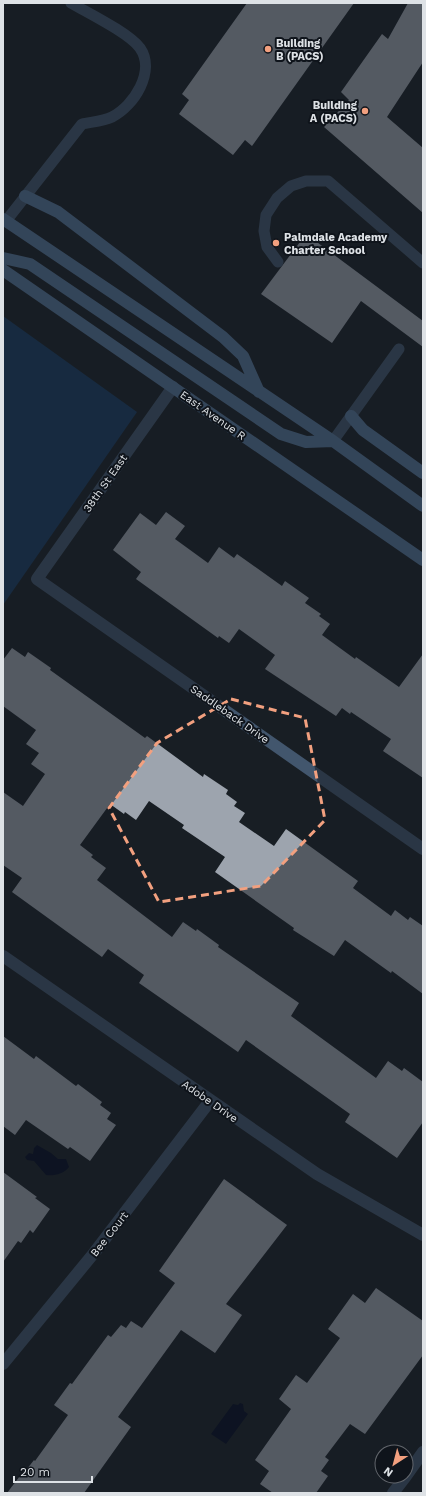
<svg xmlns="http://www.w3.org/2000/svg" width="426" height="1496" font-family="'Work Sans',sans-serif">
<rect width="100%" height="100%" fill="#181e24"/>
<path fill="#173b62" d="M3 316 137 412 3 605Z"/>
<path fill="#000821" d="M37 1145 51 1153 58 1159H66L69 1167C64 1174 54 1176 46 1175L34 1161 27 1160 25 1157 29 1153 33 1154 34 1148Z
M240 1403 243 1404 244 1411 248 1414 226 1444 211 1434 233 1404 238 1405Z"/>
<path fill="#9da4ae" d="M247 3H354L252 146 245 140 233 155 179 114 189 100 182 94Z
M408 3H423V62L387 117 423 148V213L324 127 349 100 341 92 382 34 388 39Z
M306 234 423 321V347L361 301 332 343 261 294Z
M166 512 185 526 175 539 208 563 219 547 234 558 237 554 282 586 285 581 309 598 305 603 321 614 319 616 330 624 322 635 355 659 356 657 399 687 423 654V778L383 751 391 739 351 712 350 714 342 708 336 716 265 669 275 655 239 629 229 643 219 636 218 638 136 579 141 572 113 550 140 513 156 525Z
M12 648 25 657 28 652 51 668 50 670 145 738 147 736 203 777 204 774 228 790 226 794 237 802 234 806 245 813 239 822 274 846 286 829 358 881 353 888 391 916 395 910 408 920 410 917 423 926V994L392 971 391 973 345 940 334 956 293 930 294 928 215 872 225 857 182 828 184 825 149 801 136 820 125 812 124 814 110 804 80 845 93 855 91 857 106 868 97 880 172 937 183 922 196 931 197 929 219 945 218 947 299 1003 291 1016 376 1078 388 1061 402 1071 404 1068 423 1082V1122L397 1158 345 1122 350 1114 246 1040 238 1052 139 983 144 975 108 949 102 957 12 892 22 878 3 865V792L23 806 45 774 31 764 39 753 26 744 36 730 3 706V660Z
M3 1036 34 1059 36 1056 76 1086 78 1084 102 1102 100 1105 111 1113 107 1119 116 1125 90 1161 70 1147 68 1149 26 1120 15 1135 3 1126Z
M3 1172 37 1197 35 1198 50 1209 33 1233 30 1230 21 1243 18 1241 3 1262Z
M224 1179 287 1225 226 1304 242 1315 215 1353 181 1330 118 1417 131 1427 84 1493H7L26 1468 27 1469 34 1460 35 1461 68 1415 54 1405 70 1383 72 1384 108 1335 111 1337 121 1325 126 1328 131 1321 142 1328 175 1283 159 1271Z
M376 1288 423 1321V1355L365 1434 350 1424 325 1457 329 1460 321 1471 328 1476 316 1493H273L260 1484 269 1471 255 1460 291 1409 279 1399 296 1375 307 1383 340 1338 328 1329 353 1294 365 1303Z"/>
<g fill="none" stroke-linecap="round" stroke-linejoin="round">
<path stroke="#42566d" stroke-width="11" d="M6 221 82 124C91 122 104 121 112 117 134 106 156 71 140 48 129 33 88 13 71 3
M278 262 267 247 264 231 266 215 277 198 291 186 306 181H328L423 263
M333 441 399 349"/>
<path stroke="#42566d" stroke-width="12" d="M173 387 37 579 423 849
M3 956 317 1174 423 1235
M3 1364 94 1253 210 1101
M406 1476 423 1452
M393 1493 406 1476"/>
<path stroke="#56769a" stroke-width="12" d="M25 196 58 212 223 337 243 356 259 392
M3 219 333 441 423 506
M3 258 30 264 281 434 306 442 333 441
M3 270 423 560
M351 416 363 430 423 473"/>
</g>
<path d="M0 0H426V1496H0ZM231 699 305 718 325 820 261 886 159 902 109 808 157 743Z" fill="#181e24" fill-opacity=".55" fill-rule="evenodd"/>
<path fill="none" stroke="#f2a07f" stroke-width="3" stroke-dasharray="8 5" stroke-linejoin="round" d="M231 699 305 718 325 820 261 886 159 902 109 808 157 743Z"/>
<g fill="#f2a07f" stroke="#0f141b" stroke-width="1.5">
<circle cx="268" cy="49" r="4"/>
<circle cx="365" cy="111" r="4"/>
<circle cx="276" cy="243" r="4"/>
</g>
<g text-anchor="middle" stroke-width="4" stroke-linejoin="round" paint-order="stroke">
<g font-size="11" font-weight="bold" fill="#dee2e6" stroke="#0f141b" text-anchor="start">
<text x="276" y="47">Building<tspan x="276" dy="13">B (PACS)</tspan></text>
<text x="357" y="109" text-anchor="end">Building<tspan x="357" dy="13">A (PACS)</tspan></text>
<text x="284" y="241">Palmdale Academy<tspan x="284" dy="13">Charter School</tspan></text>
</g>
<g font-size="11" fill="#dee2e6" stroke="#0f141b">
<text transform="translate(213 415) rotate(35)" y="4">East Avenue R</text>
<text transform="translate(105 483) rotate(-55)" y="4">38th St East</text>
<text transform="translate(230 714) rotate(35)" y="4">Saddleback Drive</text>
<text transform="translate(210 1101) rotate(35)" y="4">Adobe Drive</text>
<text transform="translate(109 1234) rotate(-52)" y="4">Bee Court</text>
</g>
</g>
<rect width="426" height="1496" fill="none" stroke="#dee2e6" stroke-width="8"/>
<g transform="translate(394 1464) rotate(216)"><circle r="19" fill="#0f141b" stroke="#62666c"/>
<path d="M0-3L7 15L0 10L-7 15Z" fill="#f2a07f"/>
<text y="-6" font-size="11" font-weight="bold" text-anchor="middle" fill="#dee2e6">N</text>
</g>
<path d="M14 1476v6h78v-6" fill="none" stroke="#dee2e6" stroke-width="2"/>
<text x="20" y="1476" font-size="12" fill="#dee2e6" stroke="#0f141b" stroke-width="3" paint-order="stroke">20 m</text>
</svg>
